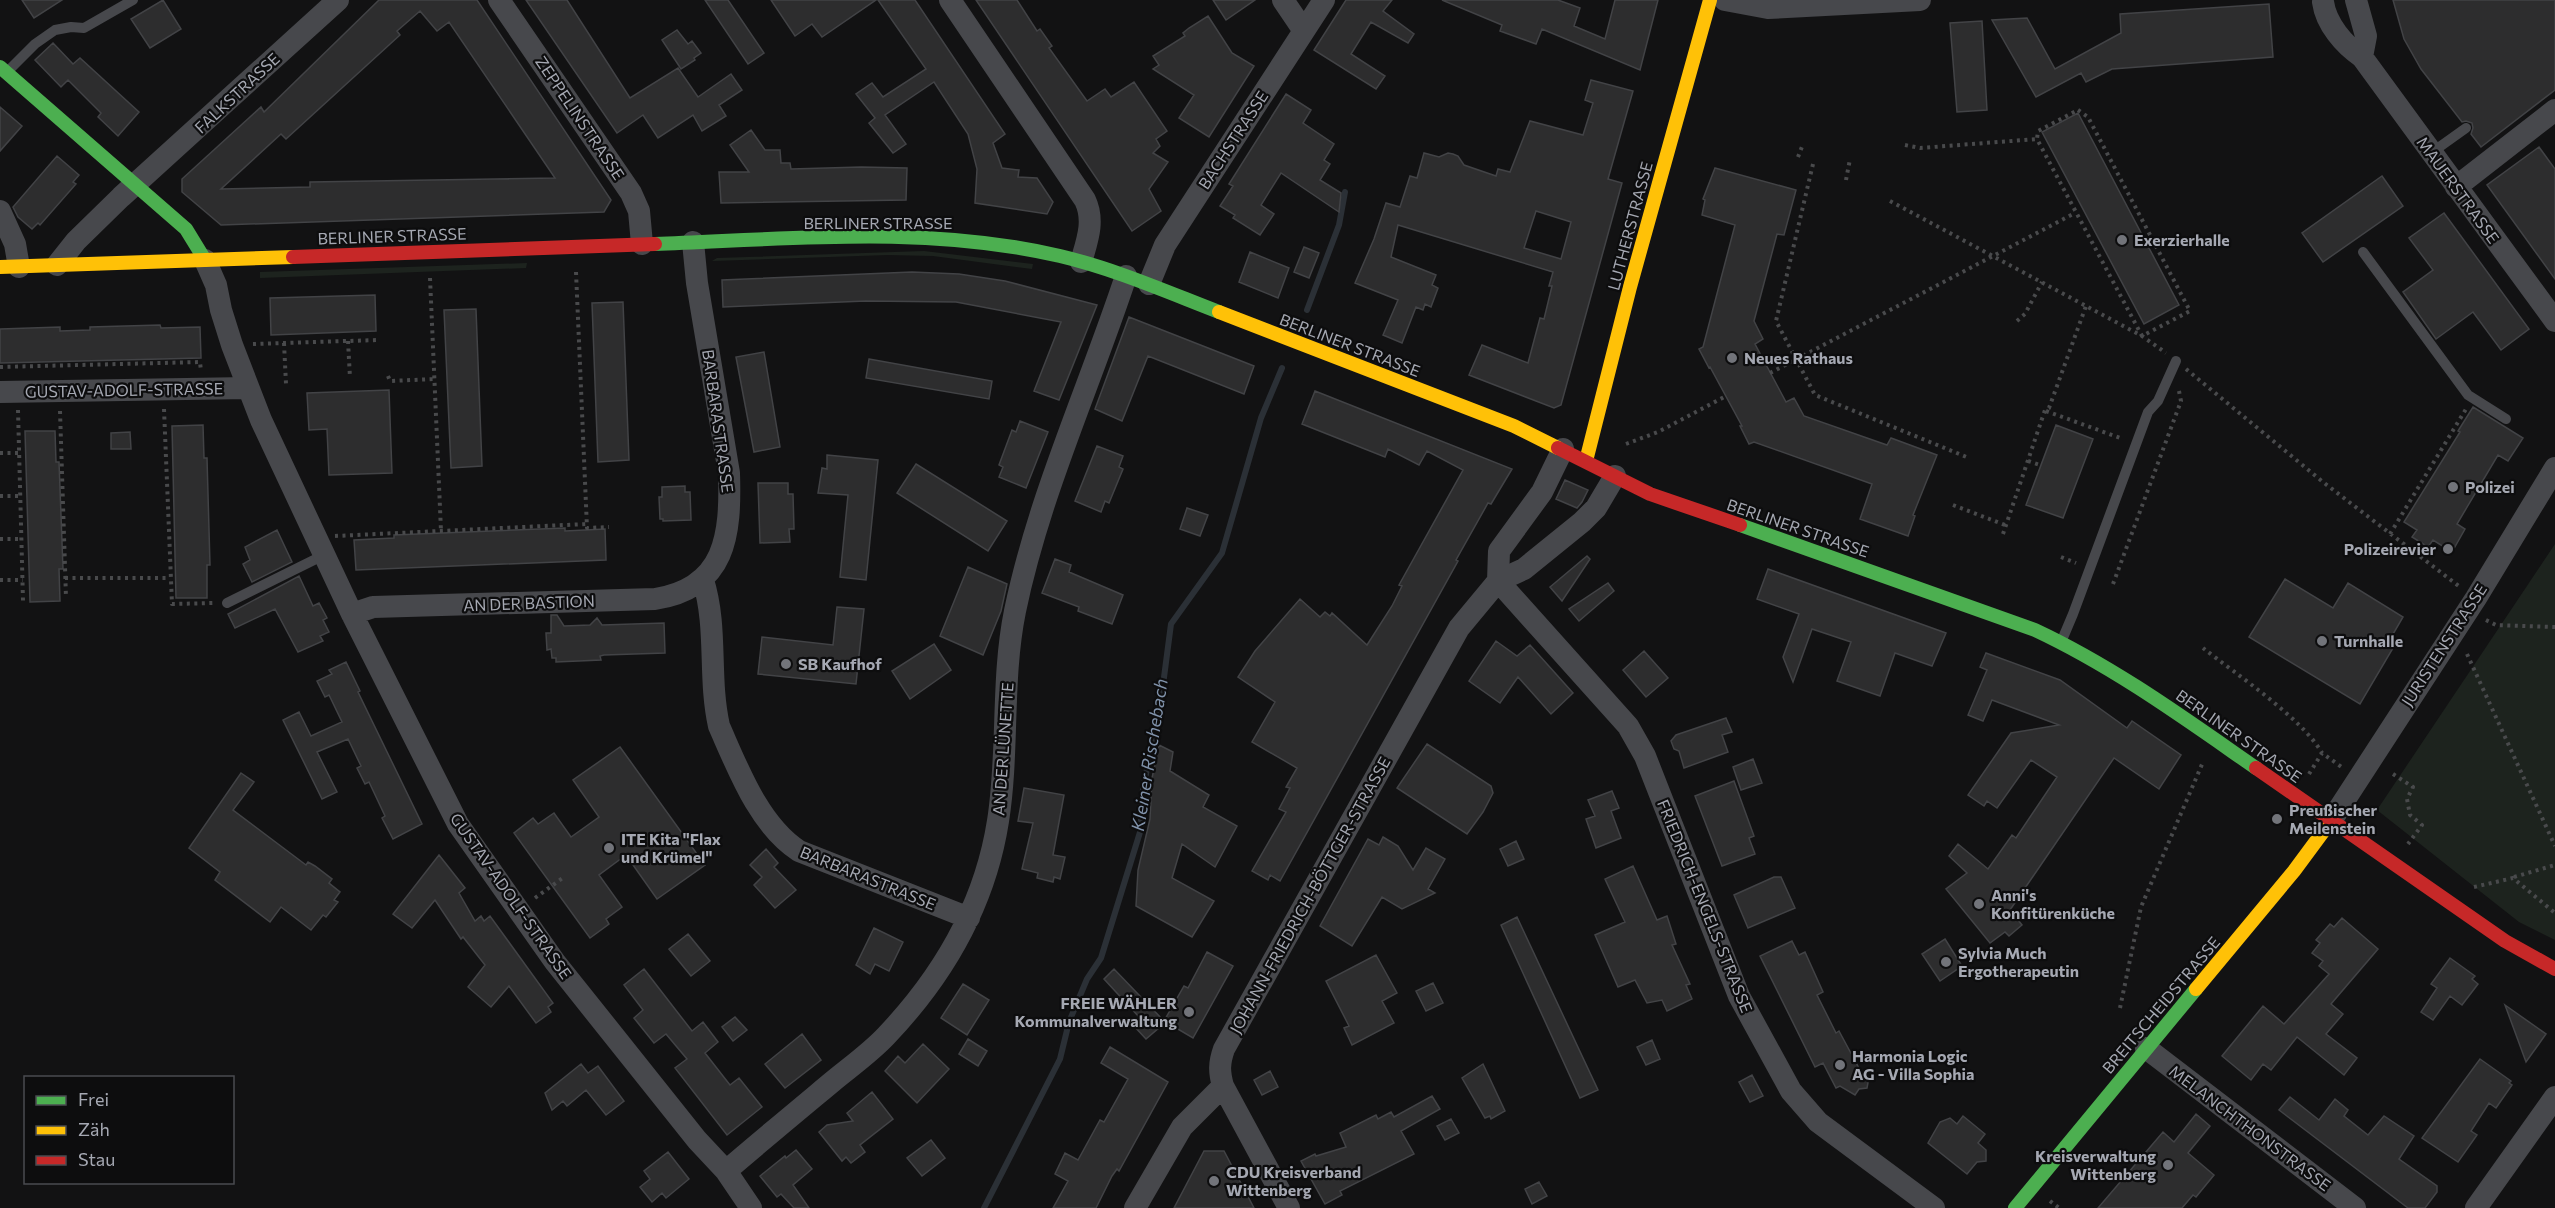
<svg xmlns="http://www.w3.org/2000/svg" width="2555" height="1208" font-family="Commissioner,sans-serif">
<rect width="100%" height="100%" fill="#121213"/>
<path fill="#1d231e" d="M924 251 1033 264 1032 269 933 256 888 255 712 261 717 258Z
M527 263 526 268 260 278V272Z
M2555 544V940L2519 922 2377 810Z"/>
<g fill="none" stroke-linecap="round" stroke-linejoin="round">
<path stroke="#2b3036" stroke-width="6" d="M1307 310 1339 225 1345 192
M984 1208 1060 1059 1069 1022 1087 979 1101 958 1141 829V800L1163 685 1171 624 1222 553 1261 418 1282 368"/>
</g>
<path fill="#2d2d2e" stroke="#424346" stroke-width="1.5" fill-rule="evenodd" d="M22 0H62L34 18Z
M163 0 181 29 150 48 131 19Z
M379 0H477L611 200 604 212 221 225 182 192V179L261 107 264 112ZM420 11 437 31 449 22 555 178 310 182V187L221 189 281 134 286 139 400 35 397 31Z
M526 0H567L630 98 678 68 698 97 731 74 742 90 719 105 726 116 702 131 693 115 658 138 643 115 617 133Z
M705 0H728L764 53 748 64Z
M771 0H876L822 37 812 24 795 36Z
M878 0H915L1005 134 993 143 1002 168 1019 170 1018 177 1037 178 1053 202 1047 214 975 203 977 169 968 134 934 82 885 115 906 144 893 153 869 123 875 118 856 94 872 83 883 97 926 69Z
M976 0H1017L1037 31 1040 29 1052 46 1049 48 1087 101 1105 89 1111 97 1134 82 1167 131 1156 139 1160 146 1153 153 1168 162 1149 189 1161 211 1132 231Z
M1213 0H1255L1226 20Z
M1346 0H1392L1383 11 1414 34 1408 43 1371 22 1351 54 1385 76 1376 89 1314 50Z
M1442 0H1558L1580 8 1574 26 1605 39 1615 0H1658L1640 70 1542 29 1536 44 1500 31 1502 25Z
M2393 0H2555V90L2481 147 2471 134 2473 128 2472 123 2466 121 2462 122 2421 69 2404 39Z
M2269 4 2273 57 2112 69 2086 82 2081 73 2036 97 1992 20 2027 18 2055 69 2121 33 2120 14Z
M1208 16 1232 53 1254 66 1209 137 1179 118 1194 95 1153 69 1159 65 1153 56 1185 36 1183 33 1189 28Z
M1982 21 1987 110 1957 112 1950 23Z
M677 30 688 44 692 41 701 53 694 58 695 60 681 69 662 40Z
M53 43 73 64 80 58 139 112 118 136 98 117 101 113 68 80 61 87 35 60Z
M1591 80 1633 91 1608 179 1622 183 1561 405 1554 408 1469 375 1482 345 1528 363 1540 318 1544 319 1552 286H1549L1553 272 1398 225 1391 257 1436 275 1432 285 1438 288 1431 307 1425 304 1423 310 1416 307 1402 343 1383 335 1398 300 1355 283 1374 239 1386 203 1400 207 1410 176 1417 178 1424 153 1439 157 1448 153 1453 154 1458 156 1464 165 1496 176 1498 169 1510 172 1530 121 1583 135 1593 103 1585 100ZM1536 211 1571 222 1561 259 1524 248Z
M1286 94 1311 110 1303 123 1334 144 1324 160 1330 164 1320 180 1341 193 1339 212 1281 173 1261 205 1274 214 1260 235 1233 218 1235 215 1220 206 1233 186 1229 184Z
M0 107 22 126 0 151Z
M2078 113 2179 305 2144 324 2042 132Z
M751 130 765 150H780L781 163H790L791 169 861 167 907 168 906 200 721 203 719 172H749L730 145Z
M2539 147 2555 169V279L2487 185Z
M57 156 79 175 73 182 76 184 40 225 38 223 32 229 18 217 13 207Z
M1715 168 1796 190 1784 235 1777 234 1754 321 1763 339 1755 344 1786 402 1794 398 1804 416 1887 445 1891 438 1937 455 1913 515 1915 516 1908 536 1860 519 1872 484 1754 442 1749 444 1740 426H1742L1710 367 1709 368 1699 349 1703 347 1735 225 1702 215 1705 200 1703 199Z
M2382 176 2403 206 2323 262 2302 233Z
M2444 213 2529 329 2501 350 2473 312 2436 339 2403 292 2433 270 2409 238Z
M1304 247 1319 253 1309 278 1294 272Z
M1250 252 1289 268 1278 298 1239 282Z
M912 272 959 274 1005 281 1097 305 1059 400 1034 391 1061 322 956 302 866 301 723 307 722 280Z
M375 295 376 331 271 335 270 298Z
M623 302 629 460 598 462 592 303Z
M476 309 482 466 451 468 444 310Z
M1129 317 1254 366 1244 394 1148 356 1122 421 1095 409Z
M160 325 161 328 200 327 201 358 0 363V329L60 327V331L90 330V327Z
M764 352 780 447 754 452 736 357Z
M869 359 992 381 989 399 866 378Z
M389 390 392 473 329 475 327 429 309 430 307 393Z
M1315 391 1512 469 1491 504 1488 503 1456 560 1458 561 1280 881 1270 875 1268 880 1252 871 1286 812 1279 809 1290 788 1286 787 1297 768 1252 742 1275 702 1238 677 1255 651 1300 599 1320 617 1325 612 1330 616 1332 613 1367 645 1392 606 1402 586 1399 585 1463 470 1427 451 1419 465 1388 449 1385 457 1302 424Z
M2473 407 2523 438 2508 461 2498 455 2457 524 2465 529 2452 552 2433 540 2428 547 2412 537 2417 530 2404 522 2460 432 2458 431Z
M1020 421 1048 432 1026 488 999 477 1003 467 999 465 1012 430 1016 432Z
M203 425 204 458H207L210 565H207V598H176L172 426Z
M2056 425 2093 439 2063 518 2026 505Z
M25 431H55L56 462H59L63 569H59L60 601 30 602Z
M130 432 131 449H111V433Z
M1097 446 1123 456 1119 467 1123 469 1109 503 1105 501 1101 512 1075 501Z
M827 455 878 460 866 580 840 577 848 495 818 493 822 468 827 469Z
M916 464 1007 521 988 551 897 493Z
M1565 480 1588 490 1582 502 1577 508 1556 499Z
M758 483H788V494H793L794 529H789L790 542 760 543Z
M685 486V492H690L691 520 663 521V519H660L659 497H662V487Z
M1187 508 1208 515 1200 536 1180 529Z
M565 528V531L605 529 606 560 356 570 354 540 394 538V535Z
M277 530 292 562 252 582 243 564 250 560 245 547Z
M1587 556 1590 559 1562 601 1550 587Z
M1055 559 1071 565 1069 572 1123 595 1112 624 1078 611 1079 607 1042 593Z
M968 567 1007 584 1001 611 983 655 940 636Z
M1768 569 1946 633 1932 666 1895 653 1880 696 1837 681 1851 642 1812 629 1793 682 1783 657 1799 614 1757 599Z
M299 576 313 606 319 603 327 618 323 620 329 632 320 636 323 641 298 652 275 609 235 628 228 614Z
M2285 579 2333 608 2348 583 2403 617 2389 641 2396 643 2360 704 2249 637Z
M1608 583 1614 591 1579 621 1569 609Z
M837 607 864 609 856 684 758 674 762 637 833 645Z
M551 615H557L564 626 590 625 597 618 602 625 664 623 665 653 604 655 600 656 601 660 556 662V658H552L551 649 547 650 546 633H551Z
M1496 641 1517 656 1530 645 1573 693 1551 714 1518 677 1500 703 1469 681Z
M934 644 951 670 910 699 892 671Z
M1644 651 1668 678 1646 697 1623 670Z
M1986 653 2060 680 2127 728 2132 721 2181 755 2159 789 2114 758 2010 910 2022 925 2009 936 2005 932 1990 943 1946 889 1967 873 1949 856 1958 844 1988 869 2012 835 2016 838 2057 777 2031 760 1997 808 1987 801 1984 806 1968 795 2011 733 2059 725 1992 700 1983 721 1968 715 1987 670 1980 667Z
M346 662 360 691 358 692 422 824 393 839 382 818 385 816 369 782 365 784 357 768 361 766 348 739 317 752 337 792 322 799 283 720 299 712 311 736 342 722 329 695 325 697 317 681 332 674 329 670Z
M1726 718 1732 732 1722 735 1728 752 1684 768 1679 751 1674 749 1671 741 1676 735Z
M1427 744 1491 786 1493 793 1483 812 1467 834 1397 788Z
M1159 745 1173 752 1170 771 1209 795 1203 807 1237 826 1215 867 1182 844 1172 878 1214 901 1192 937 1136 906 1138 870 1150 819 1152 778Z
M620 747 705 865 657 899 626 855 599 875 622 907 606 919 609 924 590 938 514 833 533 818 538 824 554 813 571 837 599 817 573 780Z
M1753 759 1762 783 1741 790 1733 767Z
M241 773 254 782 233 810 306 865 308 862 315 866 332 879 329 883 340 892 334 900 338 902 326 917 323 915 311 930 281 907 270 922 215 880 220 872 189 848Z
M1734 781 1754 836 1749 838 1755 854 1722 866 1695 796Z
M1024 788 1064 795 1053 855 1065 857 1060 879 1054 877 1053 882 1037 878 1038 873 1022 869 1033 823 1018 821Z
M1612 791 1619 808 1611 811 1621 838 1596 848 1586 819 1595 816 1588 800Z
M1383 837 1398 846 1413 870 1426 848 1445 859 1428 889 1435 893 1402 909 1382 897 1352 946 1320 926 1368 839 1379 845Z
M1516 841 1524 859 1508 866 1500 849Z
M766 849 778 863 774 867 796 890 775 908 754 885 762 877 750 865Z
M439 855 465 888 459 893 475 921 481 916 484 921 490 916 553 1003 548 1007 551 1012 536 1023 509 986 491 1007 468 987 485 965 463 937 461 939 435 900 412 928 393 914Z
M1633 866 1657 920 1667 916 1676 944 1672 945 1690 984 1686 985 1692 999 1667 1011 1662 1000 1647 1003 1635 980 1618 987 1595 935 1625 922 1605 879Z
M1774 877H1781L1795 908 1748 928 1734 895Z
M1517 917 1598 1090 1580 1098 1501 925Z
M2342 918 2378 949 2331 1004 2343 1014 2326 1034 2357 1058 2344 1075 2297 1037 2271 1070 2263 1064 2251 1080 2222 1056 2263 1006 2284 1024 2329 974 2319 966 2323 961 2312 953 2320 943 2316 940 2330 924 2334 927Z
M874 928 903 942 889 971 875 964 870 974 856 965Z
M688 934 710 961 691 976 669 949Z
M1945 939 1962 966 1940 981 1922 954Z
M1792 941 1799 955 1805 952 1823 992 1817 995 1836 1033 1839 1031 1860 1070 1869 1077 1867 1088 1859 1089 1855 1095 1840 1086 1836 1088 1823 1063 1815 1067 1760 956Z
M1207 952 1233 966 1193 1038 1166 1022 1146 1039 1133 1025 1140 1018 1104 979 1114 969 1164 1021 1184 986 1188 988Z
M1376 955 1397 993 1382 1001 1394 1023 1352 1045 1344 1028 1349 1026 1326 981Z
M2450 958 2475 976 2472 979 2478 984 2462 1005 2450 996 2433 1020 2421 1012 2437 988 2431 984Z
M644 969 692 1031 703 1022 718 1042 705 1053 730 1085 739 1078 762 1107 727 1135 675 1068 687 1059 666 1034 654 1043 634 1018 643 1010 624 985Z
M1433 983 1443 1003 1426 1011 1416 991Z
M963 984 989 1000 967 1035 941 1018Z
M2505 1005 2546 1034 2526 1062Z
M735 1017 747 1030 733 1041 722 1027Z
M802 1034 821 1060 785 1088 765 1064Z
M968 1039 987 1051 978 1066 959 1054Z
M1652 1040 1660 1059 1646 1065 1637 1047Z
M923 1044 949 1069 917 1103 885 1071 898 1056 905 1063Z
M1110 1047 1168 1082 1119 1171 1117 1169 1112 1176 1096 1208H1053L1068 1181 1055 1174 1065 1153 1078 1160 1100 1120 1104 1122 1128 1079 1101 1063Z
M2480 1059 2511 1081 2509 1083 2512 1085 2496 1108 2489 1103 2471 1131 2477 1135 2458 1162 2422 1138Z
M581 1064 588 1073 598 1066 624 1101 606 1115 586 1090 567 1106 563 1101 552 1110 545 1093Z
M1483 1064 1505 1111 1491 1119 1490 1116 1485 1118 1462 1078Z
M1270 1071 1278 1087 1262 1095 1254 1080Z
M1752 1075 1763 1096 1750 1102 1739 1082Z
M872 1092 893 1119 860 1145 865 1152 851 1163 846 1157 842 1161 819 1132 827 1125 853 1121 847 1113Z
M1432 1096 1440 1109 1401 1131 1414 1154 1340 1191 1342 1195 1325 1204 1301 1161 1315 1154 1316 1156 1346 1147 1340 1133 1376 1115 1378 1119 1391 1112 1394 1117Z
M2290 1097 2319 1120 2335 1099 2348 1110 2344 1116 2368 1135 2384 1116 2414 1136 2399 1159 2437 1186V1192L2425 1208H2408L2279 1110Z
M2196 1114 2210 1126 2188 1153 2214 1175 2196 1197 2193 1195 2182 1208H2098L2163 1132 2174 1142Z
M1963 1116 1985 1134 1978 1143 1986 1150V1161L1977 1162 1967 1174 1928 1143 1940 1122 1950 1118 1957 1124Z
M1451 1119 1459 1133 1445 1140 1437 1126Z
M931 1140 945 1158 922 1176 907 1158Z
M796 1150 812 1169 793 1185 809 1208H794L781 1194 777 1197 760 1176 785 1156 786 1158Z
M1204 1151H1224L1254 1208H1174Z
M668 1152 689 1179 666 1198 662 1193 652 1202 640 1187 650 1179 644 1171Z
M1539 1182 1547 1196 1532 1204 1525 1189Z"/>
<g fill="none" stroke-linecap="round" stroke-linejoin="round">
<path stroke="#494a4c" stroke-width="4" stroke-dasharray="3 4.5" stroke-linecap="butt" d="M2078 110 2088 117 2190 311 2142 336 2037 139 2038 131Z
M1905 145 1920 148 2037 139
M1798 157 1803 144
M1813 164 1776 321 1815 395 1969 458
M1846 180 1850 159
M1890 201 2142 336 2166 353
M576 272 587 528 609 527
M430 278 441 531
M2017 321 2025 314 2042 282
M348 341 350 378
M284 343 286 384
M253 344 378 340
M0 367 200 362 201 371
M2186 369 2323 482 2460 587
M1770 373 2075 213
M388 376 390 381 434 379
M164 409 172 604 214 603
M18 410 23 601
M60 411 66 598
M2046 411 2123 439
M1626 444 1658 432 1726 396
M0 453H20
M2028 461 2040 465
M0 496H21
M1953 505 2005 525
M2003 534 2045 410 2049 408 2086 306
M2390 534 2466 409
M335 536 586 524
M0 539H22
M2061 557 2076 563
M65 578H170
M0 580H23
M2113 584 2181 401 2179 391
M2486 620 2496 625 2555 627
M2203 648C2236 674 2303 719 2322 753
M2467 654 2555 846
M2309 774 2322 753 2343 768
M2393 774 2413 787 2407 799 2410 815 2422 825 2408 844
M2514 877 2555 865
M2474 887 2513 878 2555 913
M535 898 564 877
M2120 1008 2141 907 2203 762
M2050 1201 2059 1208"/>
<path stroke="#47484c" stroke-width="10" d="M9 70 35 44 55 30 71 27 84 28 133 0
M2431 153 2466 128
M2363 252 2468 395 2506 419
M227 603 324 555
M2062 640 2073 614 2148 412 2158 401 2176 361"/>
<path stroke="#47484c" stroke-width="22" d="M499 0 631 193 639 211 642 244
M950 0 1085 200C1095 221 1087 241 1081 262
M1283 0 1304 31
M1725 0 1768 8 1920 0
M2356 0 2366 36 2362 57
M2323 2C2326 24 2344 45 2362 57L2555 321
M2456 187 2555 110
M0 211 15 244 19 267
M205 260 216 285 221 310 232 345 261 420 352 614 458 824 555 962 697 1140 726 1171 751 1208
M57 265 76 241 121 197 338 0
M1149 284 1165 245 1324 0
M0 392 248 388
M703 580C718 628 708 677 719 726 738 769 759 825 799 851L969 918
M1498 581 1628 726 1645 756 1739 996 1791 1091 1818 1122 1934 1208
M1498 581 1499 551 1542 492 1563 449
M352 614 373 607 655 599C726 588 731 535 729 473L697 283 693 242
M2331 821 2476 598 2555 468
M2146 1048 2355 1208
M726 1171C761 1141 796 1112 832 1082 850 1067 870 1053 886 1036 944 975 985 904 998 821 1009 752 1001 680 1015 611 1039 495 1089 388 1126 276
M1135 1208 1182 1127 1223 1086
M1289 1208 1223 1086C1219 1072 1219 1063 1224 1049L1459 628 1498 581 1524 569 1582 522 1596 508 1615 476
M2476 1208 2555 1097"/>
<path stroke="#4caf50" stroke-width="14" d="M0 67 186 229 205 260
M655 244C790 239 927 225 1060 256 1115 269 1167 292 1219 312
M1740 525 2035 630C2114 667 2184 718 2256 768
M2015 1208 2196 989"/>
<path stroke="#ffc107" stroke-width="14" d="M0 267 293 257
M1219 312 1514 426 1558 448
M1586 461 1630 287 1710 0
M2196 989 2294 871 2331 821"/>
<path stroke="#c62828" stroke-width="14" d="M293 257 655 244
M1558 448 1650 494 1740 525
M2256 768 2505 941 2555 969"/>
</g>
<g fill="#72747a" stroke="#0d0d0e" stroke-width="2">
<circle cx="2122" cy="240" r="6"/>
<circle cx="1732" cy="358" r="6"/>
<circle cx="2453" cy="487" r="6"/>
<circle cx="2448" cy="549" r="6"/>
<circle cx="2322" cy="641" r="6"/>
<circle cx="786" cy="664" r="6"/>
<circle cx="2277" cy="819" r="6"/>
<circle cx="609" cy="848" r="6"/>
<circle cx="1979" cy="904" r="6"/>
<circle cx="1946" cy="962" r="6"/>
<circle cx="1189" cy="1012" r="6"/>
<circle cx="1840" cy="1065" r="6"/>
<circle cx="2168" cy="1165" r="6"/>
<circle cx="1214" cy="1181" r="6"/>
</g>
<g text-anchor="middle" stroke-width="4.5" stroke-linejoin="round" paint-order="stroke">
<g font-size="16" fill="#a5a8b2" stroke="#0d0d0e">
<text transform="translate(237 93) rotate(-43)" y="6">FALKSTRASSE</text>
<text transform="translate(580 118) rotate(56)" y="6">ZEPPELINSTRASSE</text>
<text transform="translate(1233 140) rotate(-57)" y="6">BACHSTRASSE</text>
<text transform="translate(2458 190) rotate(54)" y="6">MAUERSTRASSE</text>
<text x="878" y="229">BERLINER STRASSE</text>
<text transform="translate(1630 226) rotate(-75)" y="6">LUTHERSTRASSE</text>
<text transform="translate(392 236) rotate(-2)" y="6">BERLINER STRASSE</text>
<text transform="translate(1350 345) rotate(21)" y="6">BERLINER STRASSE</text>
<text transform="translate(124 390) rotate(-1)" y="6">GUSTAV-ADOLF-STRASSE</text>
<text transform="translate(718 421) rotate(82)" y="6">BARBARASTRASSE</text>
<text transform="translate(1798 528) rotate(19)" y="6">BERLINER STRASSE</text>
<text transform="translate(529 603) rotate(-2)" y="6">AN DER BASTION</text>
<text transform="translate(2444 645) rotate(-57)" y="6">JURISTENSTRASSE</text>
<text transform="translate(2239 736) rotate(35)" y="6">BERLINER STRASSE</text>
<text transform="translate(1003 749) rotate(-86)" y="6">AN DER LÜNETTE</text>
<text transform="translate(868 878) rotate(22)" y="6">BARBARASTRASSE</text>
<text transform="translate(1310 895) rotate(-61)" y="6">JOHANN-FRIEDRICH-BÖTTGER-STRASSE</text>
<text transform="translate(511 896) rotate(55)" y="6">GUSTAV-ADOLF-STRASSE</text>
<text transform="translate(1705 906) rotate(68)" y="6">FRIEDRICH-ENGELS-STRASSE</text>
<text transform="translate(2161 1005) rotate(-50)" y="6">BREITSCHEIDSTRASSE</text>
<text transform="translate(2250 1128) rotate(37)" y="6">MELANCHTHONSTRASSE</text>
</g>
<g font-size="16" font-weight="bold" fill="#a5a8b2" stroke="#0d0d0e" text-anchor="start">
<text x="2134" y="246">Exerzierhalle</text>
<text x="1744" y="364">Neues Rathaus</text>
<text x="2465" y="493">Polizei</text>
<text x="2436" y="555" text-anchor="end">Polizeirevier</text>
<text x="2334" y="647">Turnhalle</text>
<text x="798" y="670">SB Kaufhof</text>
<text x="2289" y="816">Preußischer<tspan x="2289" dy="18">Meilenstein</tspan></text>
<text x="621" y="845">ITE Kita "Flax<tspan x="621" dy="18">und Krümel"</tspan></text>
<text x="1991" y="901">Anni's<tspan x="1991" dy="18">Konfitürenküche</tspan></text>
<text x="1958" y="959">Sylvia Much<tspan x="1958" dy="18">Ergotherapeutin</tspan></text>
<text x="1177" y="1009" text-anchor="end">FREIE WÄHLER<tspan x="1177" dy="18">Kommunalverwaltung</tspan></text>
<text x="1852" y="1062">Harmonia Logic<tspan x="1852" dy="18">AG - Villa Sophia</tspan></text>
<text x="2156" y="1162" text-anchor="end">Kreisverwaltung<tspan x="2156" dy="18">Wittenberg</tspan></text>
<text x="1226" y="1178">CDU Kreisverband<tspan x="1226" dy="18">Wittenberg</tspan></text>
</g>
<g font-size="18" font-style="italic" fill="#8092aa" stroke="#0d0d0e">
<text transform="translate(1150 755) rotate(-81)" y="6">Kleiner Rischebach</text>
</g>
</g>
<rect x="24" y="1076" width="210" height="108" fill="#0d0d0e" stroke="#4a4b50" stroke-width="1.5"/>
<rect x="36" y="1096" width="30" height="9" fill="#4caf50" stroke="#4a4b50" stroke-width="1.5"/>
<text x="78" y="1106" font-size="18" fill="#a5a8b2">Frei</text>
<rect x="36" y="1126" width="30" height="9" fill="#ffc107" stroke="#4a4b50" stroke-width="1.5"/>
<text x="78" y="1136" font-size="18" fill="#a5a8b2">Zäh</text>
<rect x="36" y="1156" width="30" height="9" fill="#c62828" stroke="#4a4b50" stroke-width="1.5"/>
<text x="78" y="1166" font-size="18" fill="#a5a8b2">Stau</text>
</svg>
